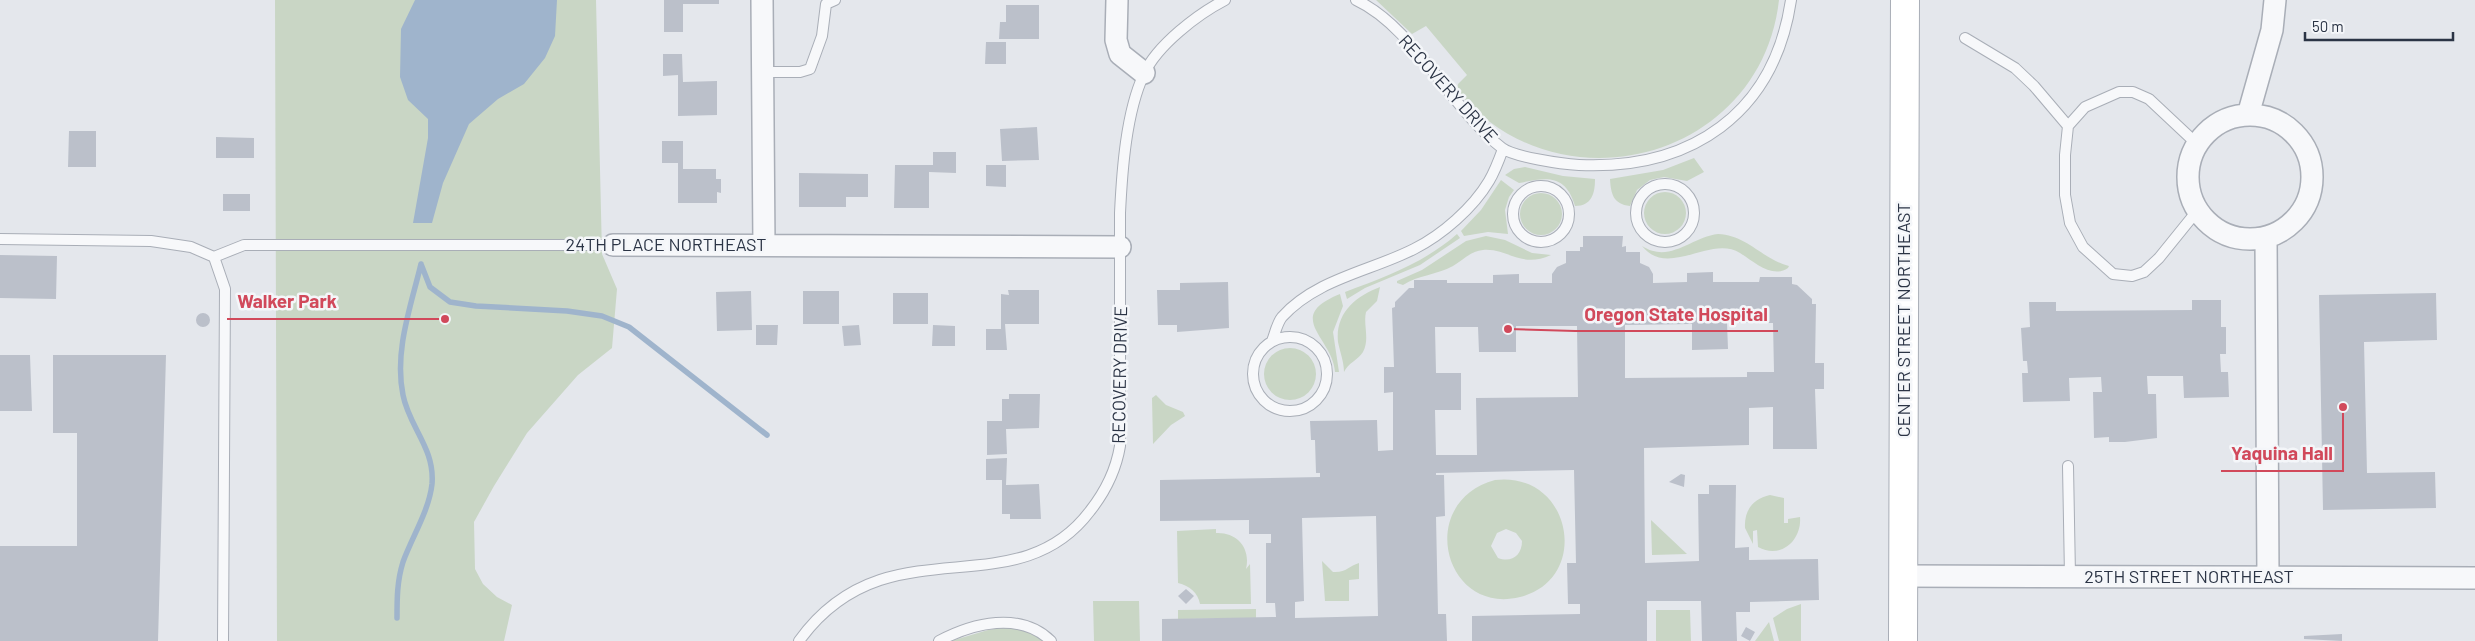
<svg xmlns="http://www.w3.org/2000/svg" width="2475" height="641" font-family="Barlow,sans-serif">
<rect width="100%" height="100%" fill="#e4e7ec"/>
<path fill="#c9d6c5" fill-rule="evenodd" d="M275 0H596L602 254 617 289 612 348 578 375 527 433 494 486 474 522 475 569 483 584 497 597 512 605 504 641H277Z
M1376 0H1779C1761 161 1556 213 1457 90L1458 84 1467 75 1426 26 1412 34Z
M1694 158 1704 172 1687 181 1664 177 1650 180 1637 190 1630 206C1613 204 1611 194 1610 179L1663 170Z
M1525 167 1563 176 1595 179C1595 193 1592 206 1575 206 1565 173 1546 178 1519 183L1505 175 1514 169Z
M1501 180 1514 190 1509 197 1505 210 1508 234 1488 232 1464 236 1461 231 1481 210Z
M1644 213a21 21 0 1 1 42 0a21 21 0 1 1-42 0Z
M1520 214a21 21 0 1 1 42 0a21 21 0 1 1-42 0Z
M1457 234 1460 238 1420 265 1365 288 1347 299 1345 292C1385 277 1424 263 1457 234Z
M1718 234C1747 235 1762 259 1789 266L1788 268C1772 279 1753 261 1740 253 1711 234 1668 279 1642 246 1670 264 1691 237 1718 234Z
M1486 236 1505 240 1532 253 1551 255C1521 269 1508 248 1483 250 1471 251 1463 260 1453 266 1437 275 1418 275 1403 285L1397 283V281L1422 270 1466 241Z
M1380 287 1377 301 1366 312C1363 325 1370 339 1363 352 1358 360 1348 363 1344 372 1344 362 1340 352 1338 342 1335 313 1356 296 1380 287Z
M1340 294 1343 306 1333 332 1339 372H1335C1333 338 1283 317 1340 294Z
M1264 374a26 26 0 1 1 52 0a26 26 0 1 1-52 0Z
M1156 395 1166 405 1183 412 1185 416 1171 425 1153 444 1152 398Z
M1495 480C1572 471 1592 579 1520 597 1444 616 1415 502 1495 480ZM1506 529 1516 533 1522 541C1522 556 1511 563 1498 558L1491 546 1497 533Z
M1770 495 1784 498V523H1788V519L1800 517C1802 540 1781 560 1758 547L1757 530 1753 531V544L1745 528C1744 510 1753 499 1770 495Z
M1651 520 1687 554 1652 555Z
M1216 529V533C1237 532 1251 548 1246 569L1250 564 1251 604H1200C1198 593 1190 586 1178 583L1177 531Z
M1322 561 1333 572C1346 573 1349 566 1359 563V579L1349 580V601H1325Z
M1093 601H1139L1140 641H1094Z
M1801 604V641H1779L1773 618 1787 609Z
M1256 609V618L1178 619V610Z
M1656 610H1690L1691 641H1656Z
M1769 622 1774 641H1755Z
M1008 627 1032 633 1043 641H951L988 630Z"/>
<path fill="#9fb4cc" d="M415 0H557L555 36 545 58 524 84 498 99 469 124 443 183 432 223H413L428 138V119L408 100 400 77 401 29Z"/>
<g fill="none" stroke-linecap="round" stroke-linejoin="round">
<path stroke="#9fb4cc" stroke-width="5.5" d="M421 264 430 287 450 302 476 306 567 311 602 316 629 327 767 435
M397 618C397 599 397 581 403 562 412 537 429 511 432 484 435 448 409 427 403 395 394 351 411 306 421 264"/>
</g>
<path fill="#bbc0ca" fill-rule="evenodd" d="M664 0H719V4H683V32H664Z
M1006 5H1039V39H999L1000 22H1006Z
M986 42H1006V64H985Z
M663 54H682L683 82 717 81V115L678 116V75L663 76Z
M1037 127 1039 160 1002 161 1000 129Z
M69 131H96V167H68Z
M216 137 254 138V158H216Z
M662 141H683V169H716V179H721V193L717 192V203H678V163H662Z
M933 152H956V173L929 172V208H894L895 165H933Z
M986 165H1006V187L986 186Z
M799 173 868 174V197H846V207H799Z
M223 194H250V211H223Z
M1583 236H1623L1622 247 1626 246V252H1640V263L1649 267 1653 274V283L1687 282V273L1713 272V282H1759L1760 277H1792V284L1797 285 1812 299V304H1816L1815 363H1824V389H1815L1817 449H1773V407L1749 408V445L1644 448 1645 563 1699 561 1698 494H1709V485H1736L1735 548 1749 547V560L1818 559 1819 600 1750 602V612H1736L1737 641H1702L1701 601H1647V641H1472V616L1580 614V604H1568L1567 563H1576L1574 470 1436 473V475H1444L1445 516 1436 517 1438 614H1446L1447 641H1162V619L1276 617 1275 603H1266V543H1271V534H1249V520L1160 521V480L1320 477V473H1316L1315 440H1311L1310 421 1377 420 1378 451 1393 450V392L1384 393V367H1394L1392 308 1395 307V302L1409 288H1414V280H1447V283H1493V275L1519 274V283H1552V274L1557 267 1566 263V251H1580V247H1583ZM1727 323H1773L1774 372H1747V377L1625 378V325L1692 324V350L1728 349ZM1516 326H1577L1578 397 1476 398 1477 455H1436L1435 410H1461V373H1436L1435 327H1478L1479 352H1516ZM1376 516 1378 616 1295 618V602L1304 601 1302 518Z
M0 255 57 256 56 299 0 298Z
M1228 282 1229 328 1177 332V325H1158L1157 290H1180V283Z
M1008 290H1039V324H1005L1007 350H986V329H1001V294L1009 295Z
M751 291 752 330 717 331 716 292Z
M803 291H839V324H803Z
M893 293H928V324H893Z
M2436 293 2437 340 2364 342 2367 473 2435 472 2436 508 2323 510 2319 295Z
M2192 300H2221V327H2226V354H2220L2221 372H2228L2229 397 2184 398 2183 376H2147L2148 394H2156L2157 438 2125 442H2109V437L2094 438 2093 392H2102L2101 377 2069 378 2070 401 2023 402 2022 373H2028L2027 361H2023L2021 328 2030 327 2029 302H2056V311L2192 310Z
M196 320a7 7 0 1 1 14 0a7 7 0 1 1-14 0Z
M756 325H778L777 345H756Z
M859 325 861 345 844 346 842 326Z
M933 325 955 326V346H932Z
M0 355H30L32 411H0Z
M53 355H166L158 641H0V546H77V433H53Z
M1009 394H1040L1039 428 1006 429 1007 454 987 455V421H1002V399H1009Z
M1007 458 1006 485 1039 484 1041 519H1010V514H1002V480H986V459Z
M1681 474 1685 475 1684 487 1669 482Z
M1186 589 1194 596 1186 604 1178 596Z
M1746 627 1755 632 1750 641 1741 636Z
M2342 634V641L2304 639V636Z"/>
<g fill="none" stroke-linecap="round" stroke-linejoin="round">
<defs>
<path id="service" d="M1356 0C1414 27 1449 107 1502 148 1514 157 1562 164 1579 165 1691 170 1774 114 1791 0
M1965 38 2015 68 2034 86 2068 126
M762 72H800L810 69 822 36 826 4 835 0
M1636 213a29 29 0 1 1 58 0a29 29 0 1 1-58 0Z
M1513 214a28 28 0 1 1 56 0a28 28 0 1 1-56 0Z
M2197 211 2159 258 2144 272 2132 276 2113 274 2083 247 2070 223 2065 195V155L2068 126 2085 107 2119 92H2133L2149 99 2197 144
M0 239 151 241 191 247 214 257 225 289 223 641
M214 257 244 245H613
M1253 374a37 37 0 1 1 74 0a37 37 0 1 1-74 0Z
M1272 341C1275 334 1277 323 1282 317 1316 279 1371 271 1414 249 1442 235 1473 208 1489 181 1495 171 1499 160 1503 149
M2068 466 2070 576
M799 641C819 613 847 591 880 580 954 556 1036 583 1090 511 1105 492 1116 470 1120 446V213C1122 171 1126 112 1144 74 1157 45 1198 14 1225 0
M939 641C973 623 1020 611 1051 641"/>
<path id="minor" d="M762 0 764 245
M1117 0 1116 40 1120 54 1144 73
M2248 115 2272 30 2275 0
M2188 177a62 62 0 1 1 124 0a62 62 0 1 1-124 0Z
M2266 238 2268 577
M613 245 1120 247
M1903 576 2475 578"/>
<path id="secondary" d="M1903 641 1905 0"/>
</defs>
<use href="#service" stroke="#a9aeb7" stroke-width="12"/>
<use href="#minor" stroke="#a9aeb7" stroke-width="24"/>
<use href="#secondary" stroke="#a9aeb7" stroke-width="30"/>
<use href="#service" stroke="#f7f8fa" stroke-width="10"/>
<use href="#minor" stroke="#f7f8fa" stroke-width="21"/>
<use href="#secondary" stroke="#fff" stroke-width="28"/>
</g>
<g text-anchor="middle" stroke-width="5" stroke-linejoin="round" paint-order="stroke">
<g font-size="18" fill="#2b3445" stroke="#f4f6f9">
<text transform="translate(1448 89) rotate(48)" y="6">RECOVERY DRIVE</text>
<text x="666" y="251">24TH PLACE NORTHEAST</text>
<text transform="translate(1904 320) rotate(-90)" y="6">CENTER STREET NORTHEAST</text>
<text transform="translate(1120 375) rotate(-89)" y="6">RECOVERY DRIVE</text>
<text x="2189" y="583">25TH STREET NORTHEAST</text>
</g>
</g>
<path fill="none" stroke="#d1495b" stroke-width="2" d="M445 319L346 319H227M1508 329L1575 331H1778M2343 407L2343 471H2221"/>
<g fill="#d1495b" stroke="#f4f6f9" stroke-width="2">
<circle cx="445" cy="319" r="5"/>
<circle cx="1508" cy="329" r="5"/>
<circle cx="2343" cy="407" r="5"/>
</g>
<g font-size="19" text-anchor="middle" font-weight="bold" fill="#d1495b" stroke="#f4f6f9" stroke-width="5" stroke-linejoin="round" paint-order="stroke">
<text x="287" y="308">Walker Park</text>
<text x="1676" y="321">Oregon State Hospital</text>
<text x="2282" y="460">Yaquina Hall</text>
</g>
<path d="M2305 32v8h148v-8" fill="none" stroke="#2b3445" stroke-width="2.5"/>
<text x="2312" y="32" font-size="15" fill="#2b3445" stroke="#f4f6f9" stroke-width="4" paint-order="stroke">50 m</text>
</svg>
